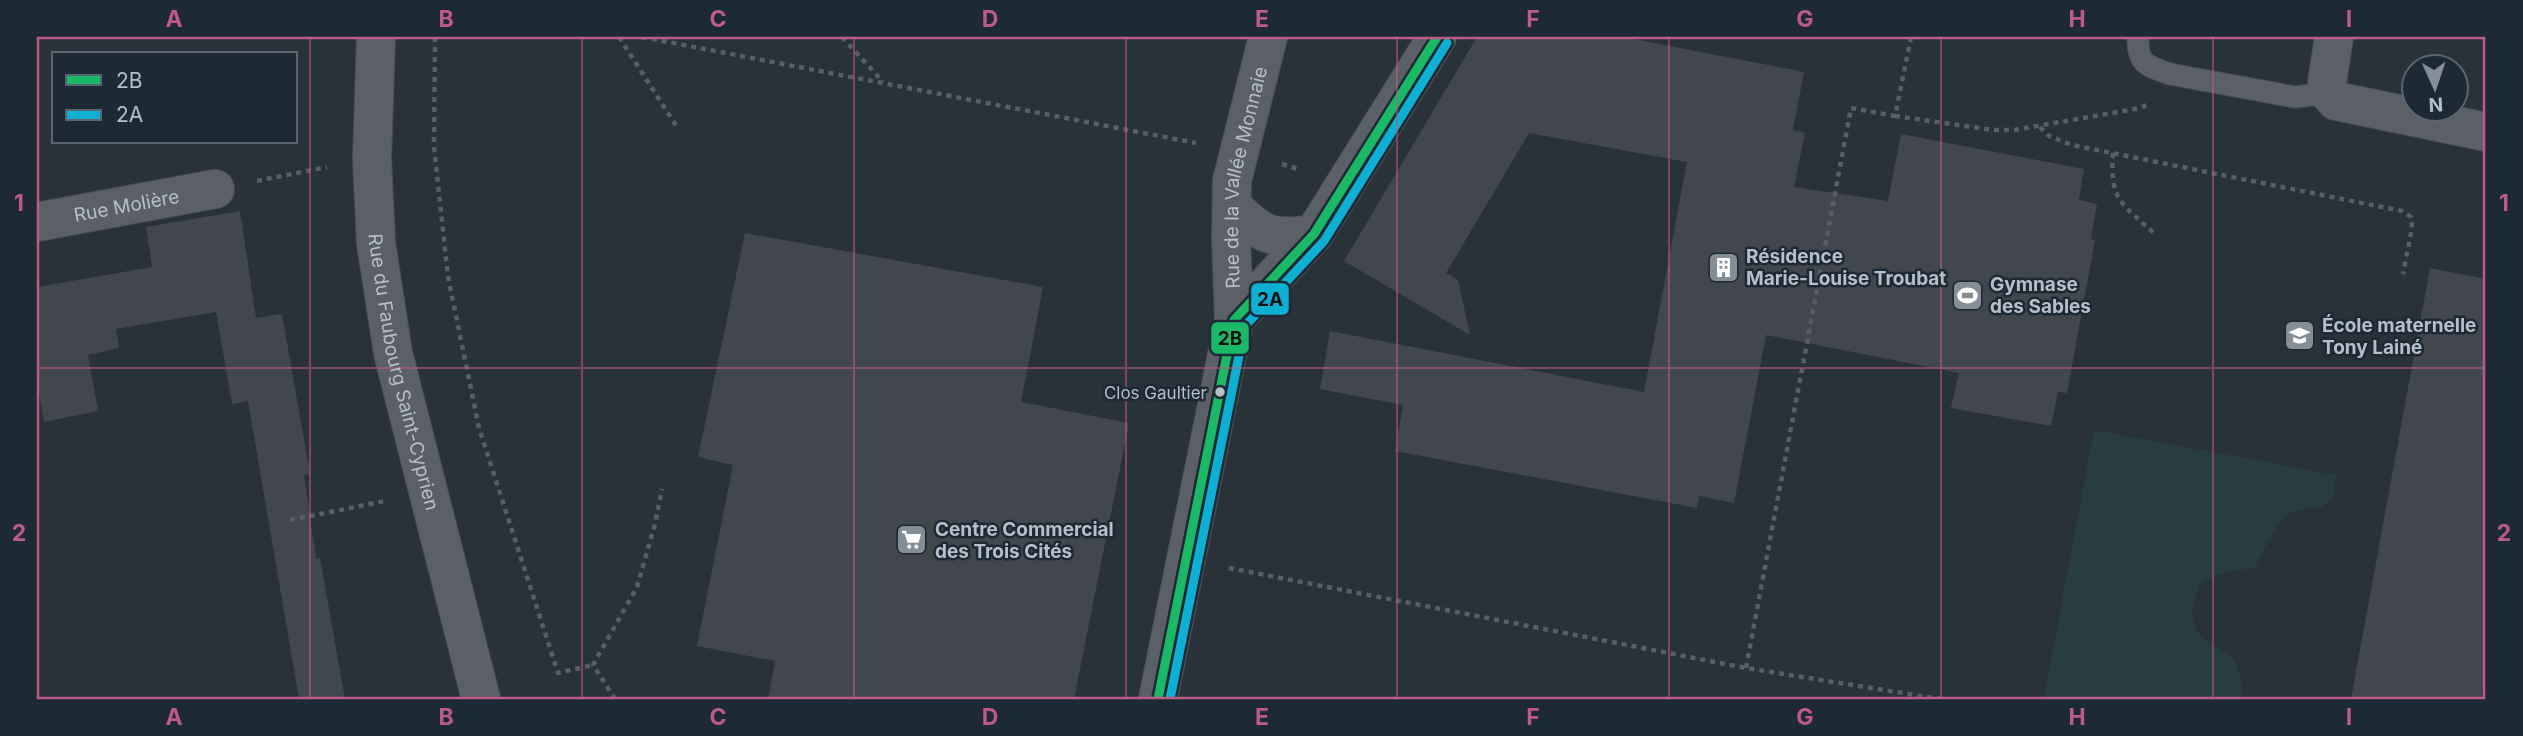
<svg xmlns="http://www.w3.org/2000/svg" width="2523" height="736" font-family="Inter,sans-serif">
<rect width="100%" height="100%" fill="#2a3239"/>
<path fill="#273d3f" d="M2094 430 2336 475 2333 499C2314 514 2317 505 2297 510 2278 515 2265 550 2255 567L2219 574 2200 584C2191 609 2185 630 2213 645 2219 649 2228 652 2232 657 2240 668 2242 686 2243 699L2044 698Z"/>
<path fill="#41474d" d="M1477 37H1623L1804 72 1793 130 1805 133 1794 187 1888 201 1901 134 2084 169 2079 200 2097 204 2091 239 2095 240 2067 393 2058 392 2051 426 1951 408 1959 373 1766 335 1734 503 1699 496 1697 508 1395 451 1403 405 1320 389 1330 331 1644 392 1687 162 1529 133 1446 273 1458 280 1470 335 1344 261Z
M240 211 256 318 282 314 310 474 304 475 316 559 320 558 345 699H299L248 401 232 404 216 312 116 329 119 348 88 355 98 411 44 422 37 381V287L152 267 146 227Z
M745 233 1043 287 1021 402 1129 423 1074 699H768L775 661 697 646 733 465 698 457Z
M2430 268 2486 279V671L2481 699H2351Z"/>
<g fill="none" stroke-linecap="round" stroke-linejoin="round">
<defs>
<path id="service" d="M2138 37C2137 64 2147 66 2170 74L2295 97 2329 93"/>
<g id="minor">
<path d="M2334 37 2327 83 2329 93 2336 101 2486 132"/>
<path d="M1232 206C1262 236 1271 240 1314 234"/>
<path id="s1" d="M37 222 215 189"/>
<path id="s2" d="M1234 320 1231 236 1232 181 1268 37"/>
<path d="M1158 699 1234 320 1314 234 1437 37"/>
</g>
<g id="tertiary">
<path id="s3" d="M376 37 372 159 376 243 393 353 481 699"/>
</g>
</defs>
<use href="#service" stroke="#484e54" stroke-width="23"/>
<use href="#minor" stroke="#484e54" stroke-width="40"/>
<use href="#tertiary" stroke="#484e54" stroke-width="40"/>
<path stroke="#585f64" stroke-width="4.5" stroke-dasharray="5 5" stroke-linecap="butt" d="M435 37 434 146 448 277 479 428 558 673 593 665
M619 37 677 127
M642 37 1196 143
M842 37 883 82
M1895 116 1993 130H2014L2141 108 2146 105
M2040 127 2049 136 2072 145 2402 211 2411 217 2412 228 2403 274
M2113 153C2109 202 2123 204 2156 235
M1282 164 1301 170
M257 181 327 167
M290 520 385 501
M1229 568 1746 668 1940 699
M1746 668 1851 108 1895 116 1911 37
M615 699 593 665 637 587 655 524 662 489"/>
<use href="#service" stroke="#5b6067" stroke-width="21"/>
<use href="#minor" stroke="#5b6067" stroke-width="38"/>
<use href="#tertiary" stroke="#5b6067" stroke-width="38"/>
<defs>
<path id="bus-1" d="M1158 699 1234 320 1314 234 1437 37"/>
<path id="bus-2" d="M1170 699 1245 326 1324 241 1447 43"/>
</defs>
<use href="#bus-1" stroke="#1d2934" stroke-width="14"/>
<use href="#bus-2" stroke="#1d2934" stroke-width="14"/>
<use href="#bus-1" stroke="#1ab867" stroke-width="9"/>
<use href="#bus-2" stroke="#0dafd3" stroke-width="9"/>
</g>
<path fill="none" stroke="#bd5b87" stroke-width="2" stroke-opacity="0.55" d="M310 37V699M582 37V699M854 37V699M1126 37V699M1397 37V699M1669 37V699M1941 37V699M2213 37V699M37 368H2486"/>
<defs>
<symbol id="building-square" viewBox="-11 -11 22 22"><rect x="-9" y="-9" width="18" height="18" rx="4" fill="#848e97" stroke="#1d2934"/><path d="M-4-6H4V6H1V3H-1V6H-4ZM-2.5-4.3h1.7v1.8h-1.7ZM.8-4.3h1.7v1.8H.8ZM-2.5-1h1.7V.8h-1.7ZM.8-1h1.7V.8H.8Z" fill="#fff"/></symbol>
<symbol id="stadium-square" viewBox="-11 -11 22 22"><rect x="-9" y="-9" width="18" height="18" rx="4" fill="#848e97" stroke="#1d2934"/><path d="M0-5a6.5 5 0 1 0 0 10a6.5 5 0 1 0 0-10ZM-3.5-1.8h7v3.6h-7Z" fill="#fff"/></symbol>
<symbol id="school-square" viewBox="-11 -11 22 22"><rect x="-9" y="-9" width="18" height="18" rx="4" fill="#848e97" stroke="#1d2934"/><path d="M0-5L7-2L0 1L-7-2ZM-4 1L0 2.5L4 1V4Q0 6-4 4Z" fill="#fff"/></symbol>
<symbol id="supermarket-square" viewBox="-11 -11 22 22"><rect x="-9" y="-9" width="18" height="18" rx="4" fill="#848e97" stroke="#1d2934"/><path d="M-6-5.5h2.5l.6 2H6L4.5 2H-2.5L-4.4-4H-6ZM-1.5 3.2a1.3 1.3 0 1 0 .1 0ZM3 3.2a1.3 1.3 0 1 0 .1 0Z" fill="#fff"/></symbol>
</defs>
<g fill-rule="evenodd">
<use href="#building-square" x="1706" y="250" width="35" height="35"/>
<use href="#stadium-square" x="1950" y="278" width="35" height="35"/>
<use href="#school-square" x="2282" y="318" width="35" height="35"/>
<use href="#supermarket-square" x="894" y="522" width="35" height="35"/>
</g>
<circle fill="#b5bfca" stroke="#1d2934" stroke-width="2.5" cx="1220" cy="392" r="6"/>
<g text-anchor="middle" stroke-width="5" stroke-linejoin="round" paint-order="stroke">
<g font-size="17" fill="#b5bfca" stroke="#1d2934" text-anchor="end">
<text x="1207" y="399">Clos Gaultier</text>
</g>
<g font-size="19" fill="#b5bfca" stroke="#1d2934">
<text dy="7" stroke="none"><textPath href="#s2" startOffset="144">Rue de la Vallée Monnaie</textPath></text>
<text dy="7" stroke="none"><textPath href="#s1" startOffset="91">Rue Molière</textPath></text>
<text dy="7" stroke="none"><textPath href="#s3" startOffset="338">Rue du Faubourg Saint-Cyprien</textPath></text>
</g>
<g font-size="19" font-weight="bold" fill="#b5bfca" stroke="#1d2934" text-anchor="start">
<text x="1746" y="263">Résidence<tspan x="1746" dy="22">Marie-Louise Troubat</tspan></text>
<text x="1990" y="291">Gymnase<tspan x="1990" dy="22">des Sables</tspan></text>
<text x="2322" y="332">École maternelle<tspan x="2322" dy="22">Tony Lainé</tspan></text>
<text x="935" y="536">Centre Commercial<tspan x="935" dy="22">des Trois Cités</tspan></text>
</g>
</g>
<g stroke="#1d2934" stroke-width="2.5">
<rect x="1250" y="282" width="40" height="34" rx="7" fill="#0dafd3"/>
<rect x="1210" y="321" width="40" height="34" rx="7" fill="#1ab867"/>
</g>
<g font-size="19" text-anchor="middle" font-weight="bold" fill="#111">
<text x="1270" y="306">2A</text>
<text x="1230" y="345">2B</text>
</g>
<rect width="2523" height="736" fill="none" stroke="#1d2934" stroke-width="77"/>
<rect x="52" y="52" width="245" height="91" fill="#1d2934" stroke="#5a6570" stroke-width="2"/>
<rect x="66" y="75" width="35" height="10" fill="#1ab867" stroke="#5a6570" stroke-width="2"/>
<text x="116" y="88" font-size="21" fill="#b5bfca">2B</text>
<rect x="66" y="110" width="35" height="10" fill="#0dafd3" stroke="#5a6570" stroke-width="2"/>
<text x="116" y="122" font-size="21" fill="#b5bfca">2A</text>
<g transform="translate(2435 88) rotate(177)"><circle r="33" fill="#1d2934" stroke="#5a6570" stroke-width="2"/>
<path d="M0-5L12 26L0 18L-12 26Z" fill="#848e97"/>
<text y="-10" font-size="19" font-weight="bold" text-anchor="middle" fill="#b5bfca">N</text>
</g>
<rect x="38" y="38" width="2446" height="660" fill="none" stroke="#bd5b87" stroke-width="2.5"/>
<g font-size="23" text-anchor="middle" font-weight="bold" fill="#bd5b87">
<text x="174" y="27">A</text>
<text x="446" y="27">B</text>
<text x="718" y="27">C</text>
<text x="990" y="27">D</text>
<text x="1262" y="27">E</text>
<text x="1533" y="27">F</text>
<text x="1805" y="27">G</text>
<text x="2077" y="27">H</text>
<text x="2349" y="27">I</text>
<text x="19" y="211">1</text>
<text x="2504" y="211">1</text>
<text x="19" y="541">2</text>
<text x="2504" y="541">2</text>
<text x="174" y="725">A</text>
<text x="446" y="725">B</text>
<text x="718" y="725">C</text>
<text x="990" y="725">D</text>
<text x="1262" y="725">E</text>
<text x="1533" y="725">F</text>
<text x="1805" y="725">G</text>
<text x="2077" y="725">H</text>
<text x="2349" y="725">I</text>
</g>
</svg>
